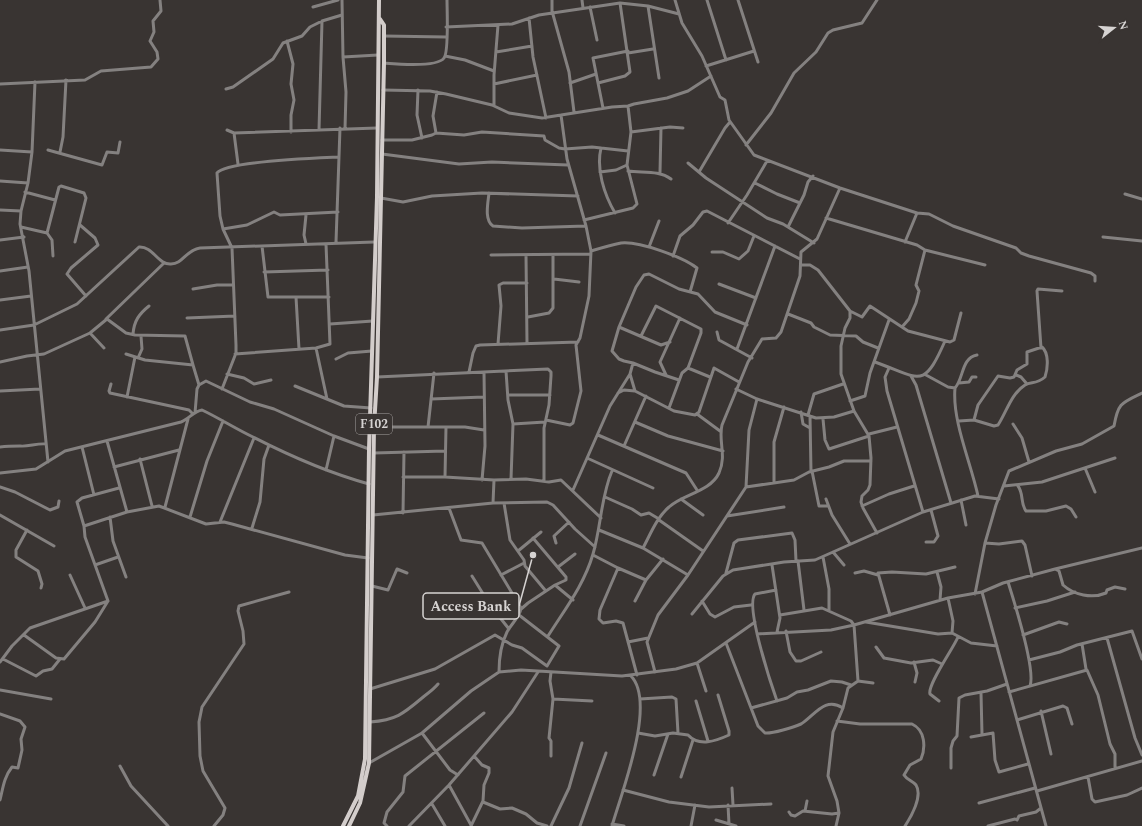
<svg xmlns="http://www.w3.org/2000/svg" width="1142" height="826" font-family="Spectral,serif">
<rect width="100%" height="100%" fill="#393432"/>
<g fill="none" stroke-linecap="round" stroke-linejoin="round">
<path stroke="#848180" stroke-width="3" d="M342 0 343 57 346 92 345 129
M552 0V11L569 72 574 112
M582 0 583 8
M675 0 682 23 702 56 720 97 725 100 729 120 754 155 840 188 917 213 929 214 953 226 1016 248 1021 253 1029 256 1091 273 1095 276V281
M707 0 726 60
M738 0 758 62
M648 6 659 78
M313 7 338 0
M590 7 597 40
M529 18 533 57 546 118
M446 27 512 24 539 15 620 3 648 6 679 14
M384 36 446 37
M287 41 293 64 291 84 294 100 291 115V132
M496 52 532 46
M628 53 653 49
M445 56 465 60 494 71
M343 57 378 55
M384 63C396 64 437 68 444 58 449 52 447 10 447 0
M706 66 754 51
M35 82 32 152 28 183 21 211 20 224 29 271 48 462
M570 83 596 74
M598 83 625 76 630 72 620 3
M0 84 85 80 101 71 151 67 158 59 157 52 150 41 154 32 153 21 161 11 160 0
M494 84 537 75
M226 89 233 87 273 59 283 43 302 36 310 27 322 21 342 15
M383 90 430 91 446 94 492 105 509 113 542 118 612 107 628 106 634 104 667 98 688 91 711 76
M418 90 417 115 422 138
M494 105V75L498 25
M603 108 593 58 628 51
M227 130 234 133 377 128
M319 130 322 21
M631 132 670 127 683 128
M234 133 238 164
M436 133 433 116 437 92
M382 140H412L432 135 436 133 464 135 482 132 544 136 545 140 559 148 565 149 592 147 628 151
M746 145 771 113 794 73 816 52 828 33 833 30 862 23 877 0
M601 148C596 169 604 194 615 213
M0 150 32 152
M48 150 102 165 107 152 118 153 120 142
M60 152 63 137 66 80
M382 154 459 164 492 162 568 165
M688 163 706 178 767 218 783 224 814 243
M628 171C644 173 659 170 671 179
M600 172 616 170 627 165
M660 172 661 128
M699 172 725 128 730 122
M0 181 28 183
M755 183 777 194 800 203
M25 192 55 200
M489 193C488 203 484 220 493 226L522 228 586 226
M1125 194 1142 199
M381 198 403 202 432 196 482 193 578 196
M0 210 21 211
M826 218 917 245 925 250 985 265
M584 220 633 208 637 204 627 165 631 132 628 106
M728 223 747 195 767 161
M80 225 95 238 98 245 71 268 67 274 86 296
M21 227 47 233 59 187 61 186 84 193 86 198 75 242
M788 227 804 195 808 182 813 176
M223 229 247 225 274 212 280 215 338 212
M47 233 52 240 53 256
M1103 237 1142 241
M0 240 24 237
M336 242 340 128
M905 242 917 213
M306 244 304 235 306 215
M262 246 268 297H329
M649 247 659 221
M591 251C601 248 611 245 621 243 639 241 683 257 697 268L690 292
M712 252H723L739 259 748 251 754 236
M491 255 591 254
M526 255 527 343
M673 256 680 236 693 225 703 212 707 211 800 259
M802 265H810L818 270 850 311V318L845 328 841 346V374L854 411 869 436 871 458 870 485 868 490 862 496 861 502 863 508 877 533
M0 271 28 267
M264 272 328 270
M554 279 579 282
M719 284 756 298
M193 289 217 285H233
M296 297 299 349
M0 300 31 296
M850 311 862 317 870 306 908 331 950 342 954 340 961 313
M788 314 811 323 814 327 830 335 856 336 863 342 878 348
M528 317 549 313 553 308V255
M187 318 235 316
M106 319 164 263
M330 324 373 321
M619 327 661 345 670 342
M902 327 909 319 916 303 919 291 916 285 925 250
M0 330 34 325 77 304 139 247C153 246 158 265 171 264 183 264 186 250 200 248L374 242
M717 332 719 340 752 358
M90 333 104 348
M133 334C134 321 139 314 149 306
M641 336 656 306 701 329V333L688 368 682 373 669 408
M498 344 501 306 499 285 503 283H527
M316 348 327 399
M1041 348 1037 291 1038 289 1062 291
M737 349 775 246
M126 354 145 360 193 365 199 385
M235 354 316 348 330 344 326 244
M138 358 142 349 141 336
M336 359 348 353 372 351
M0 362 27 356 44 354 90 333 107 319 126 333 135 335 185 336 193 365
M875 362C920 378 923 391 945 341
M688 368 710 377
M889 368 885 377 887 391 923 512
M506 371 508 400 513 424 511 479
M469 372 473 353 476 346 480 345 578 342
M227 374 244 378 254 384 271 380
M630 374 635 391 674 411 695 415 699 412 714 368 739 382
M666 375 660 362 680 318
M926 375 948 387 955 388C964 378 961 358 977 355
M1016 375 1021 377 1027 384
M911 376 916 385 951 503
M377 377 548 369 551 372V376L549 405 544 428V481
M679 380 655 372 633 363 624 361 619 359 612 351 619 327 636 287 644 275 649 274 679 289 698 294 715 312 747 325
M959 383 969 382 972 377H976
M111 384 109 391 110 393 189 410 193 414
M295 386 344 406 371 408
M955 388C952 421 971 463 978 496
M222 389 236 353V345L232 248 223 229 220 216 217 173C226 161 318 158 339 157
M736 389 757 399 816 418 834 417 854 411
M0 391 40 389
M618 393 624 390 635 391
M508 395H550
M127 397 135 357
M431 399 484 397
M850 401 865 396 870 373 889 320
M801 412 803 424 810 428
M195 413 197 389 199 385 206 381 250 402 274 409 334 436 369 449
M697 414 720 431
M808 415 814 394 843 384
M810 416 811 472
M823 419 825 440 829 449 869 436
M546 420 570 425 573 423 581 391 576 345 580 338 589 296 591 251 586 226 567 159 561 115
M959 421 974 420 994 426 998 425C1007 411 1011 394 1025 385 1031 381 1036 385 1045 377 1048 368 1049 353 1042 347L1027 352V364L1017 370 1014 377 1010 378 998 376 978 405 974 420
M635 422 668 436 723 451
M513 424 545 422
M1013 424 1022 438 1029 462
M374 427H465L484 430
M428 427 434 373
M869 434 897 427
M598 435 686 473 697 490
M107 441 127 512
M624 446 646 396
M0 447C8 446 12 446 20 446 28 447 37 443 46 444
M82 447 94 495
M374 453 445 451
M587 458 653 488
M140 459 152 506
M114 467 179 450
M1085 468 1095 492
M326 470 334 436
M812 471 819 506H828
M0 473 36 469 65 451 181 422C189 419 194 411 202 410 219 418 236 429 253 437 290 456 329 473 369 484
M403 477H445L494 480 526 479 549 482 561 480 601 518
M445 477 446 427
M482 480 485 446 484 372
M774 482V442L784 407
M1004 486 1042 482 1115 458
M1018 486C1024 494 1020 503 1026 511H1046L1066 506 1071 509 1076 517
M0 487 15 492 50 510 58 507 59 501
M746 487 794 480 809 472 829 467 844 461H871
M573 490 610 406 630 374 633 363
M605 497 632 509 641 515 649 513 659 519
M681 499 703 515
M826 499 832 515 850 544
M961 500 966 525
M493 503 494 480
M504 503 510 540 524 560 525 566 545 590
M862 506 889 494 914 486
M165 507 188 419
M449 508 461 540 482 543 521 608C520 617 511 624 507 632 501 644 499 659 499 672
M403 513 404 452
M0 515 54 546
M373 515 493 503 547 502 553 505 575 529 595 547
M727 516 784 507
M110 517 113 541 126 577
M190 517 207 461 223 421
M659 520 703 551
M220 522 254 438
M84 526 127 512 159 506 206 524 224 522 232 524 345 555 368 558
M252 528 260 502 264 459 269 445
M27 530 16 550V557L38 571 42 584 41 588
M599 530 643 548 688 575
M533 538 566 577V580L555 585
M926 542H934L938 536 931 510
M556 543 554 536 569 522
M985 543 999 544 1022 541 1025 545 1032 576
M643 548C650 535 657 517 669 507 683 494 710 492 719 473 727 455 718 441 722 425L748 362 762 339 776 338 781 332 800 276 801 252 817 239 840 188
M518 551 541 532
M833 552 844 565
M593 555 618 568 646 580
M823 557 829 589V610
M798 561 804 610
M95 565 118 557
M772 565 780 618 777 632
M558 567 575 554
M618 568 600 610 599 619 603 623 616 621 623 623 637 675
M1055 569 1059 571 1063 585C1074 595 1092 599 1106 593L1107 590 1115 587 1125 589
M937 572 941 587 940 600
M726 573 734 543 738 540 792 533 795 540 796 561
M855 573 864 571 878 575
M70 575 85 608
M501 575 524 563
M472 576 490 605 509 629
M1008 582C1014 601 1036 670 1030 686
M372 586 388 590 397 569 407 573
M776 590 755 594C745 606 771 684 777 701
M982 592 1046 826
M975 594 985 543 996 505 1009 471 1056 451 1082 444 1114 426C1118 403 1121 403 1142 393
M948 598 953 621 952 633
M108 601 85 537 84 526 77 502 82 498 119 488
M635 601 646 580 663 559
M702 601 710 614 715 617 734 607 751 605
M1015 608 1047 601 1075 592
M520 610 528 603 555 585 573 600
M692 614 723 576 733 570 784 562 815 560 923 512 975 496 999 499
M519 615 559 646 547 666
M780 615 822 608 851 621 854 625 858 681
M890 615 878 573 892 572 926 574 955 567
M866 622 938 634 952 633 971 643 997 646
M786 631 790 652 796 661H801L821 652
M757 634 831 630 854 625 948 598 982 592 1003 583 1055 569 1142 548
M24 635 56 658 64 659 95 622 108 601
M1023 635 1059 622 1067 624
M548 636C565 609 584 585 593 554 601 527 601 496 612 471
M1107 638 1135 738 1142 755
M628 642 648 638
M726 643 758 726 765 733C772 734 794 727 801 724 815 715 825 696 843 708
M1082 644 1086 669
M876 647 884 658 911 663 933 660 942 664
M3 659 36 676 43 671 52 669 60 659
M1029 660 1060 652 1077 645 1132 631 1142 659
M0 662 12 646 30 628 108 601
M914 662 917 673 915 682
M697 663 706 691
M655 672 647 642 658 615 688 575 746 487 749 430 757 399
M370 689 435 669 495 635 512 645 522 648 547 666
M0 690 51 699
M1009 692 1087 670 1098 695 1110 744 1115 754V768
M981 693 982 734
M553 699 592 701
M640 699 672 697 676 699 678 733
M696 701 708 741
M939 701 930 694C927 685 953 649 958 637
M751 708 787 698 797 692 808 690 831 681 842 682 851 685
M1041 711 1051 754
M0 714 20 721 25 727 21 739 22 750 18 768 12 767C4 777 3 788 0 800
M1017 720 1063 706 1067 708 1072 724
M837 721 860 724H912C925 730 926 747 921 759L910 765 904 775C907 780 913 781 916 785 923 796 911 817 905 826
M370 722C396 720 403 714 422 698 428 693 433 690 438 684
M422 733 450 770 458 775
M638 733 655 736 673 733 688 735C699 747 716 741 729 735V731L718 695
M971 737 993 733 995 760 999 772 1028 764
M551 756V741L549 738 553 699 550 681 551 672
M369 763 422 733 471 691 499 672 521 670 622 676 676 669 697 663 755 622
M120 766 131 786 168 826
M951 768V748L953 741 957 736 959 698 965 695 987 691 1007 684
M654 775 668 734
M681 777 693 740
M1088 777 1092 799 1095 802 1127 795 1142 788
M449 785 471 825
M732 788 733 805
M623 790 669 802 709 807 771 804
M1037 791 1142 761
M483 802 500 809 512 808 526 814 537 823 547 826
M979 803 1035 788
M432 804 445 826
M728 805 729 824
M805 811 807 801
M789 812 791 815 795 816 803 811 832 814 839 813
M716 820 736 826
M612 824 624 826
M214 826 223 815 225 808 203 771 200 756 199 722 202 707 244 644 243 631 238 611 239 606 289 592
M387 826 384 823 387 812 403 792 405 776 484 713
M409 826 449 785 512 712 538 672
M471 826 483 801 484 785 489 773V768L482 765 474 756
M551 826 569 788 582 743
M580 826 606 753
M612 826C621 794 657 703 631 676
M691 826 695 805
M836 826 839 813 837 801 828 776 833 732 843 708 848 688 858 681 873 683
M988 826 1015 819 1017 820 1019 816 1036 812 1041 808"/>
<path stroke="#d3cdcb" stroke-width="4" d="M343 826 358 796 365 759 369 449 377 197 379 0
M349 826 360 803 369 763 374 427 377 377 384 63V25L380 19"/>
</g>
<g text-anchor="middle" stroke-width="3.5" stroke-linejoin="round" paint-order="stroke">
<rect fill="#393432" stroke="#a7a3a2" stroke-width="1" x="356" y="414" width="36" height="20" rx="3"/>
<g font-size="12" font-weight="bold" fill="#d6d3d2">
<text x="374" y="428">F102</text>
</g>
</g>
<path fill="none" stroke="#d6d3d2" stroke-width="1.5" d="M533 555L519 606"/>
<circle fill="#d6d3d2" stroke="#393432" stroke-width="1.5" cx="533" cy="555" r="4"/>
<rect fill="#393432" stroke="#d6d3d2" stroke-width="1.5" x="423" y="593" width="96" height="26" rx="4"/>
<g font-size="14" text-anchor="middle" font-weight="bold" fill="#d6d3d2">
<text x="471" y="611">Access Bank</text>
</g>
<g transform="translate(1114 28) rotate(73)" stroke="#393432" stroke-width="3" paint-order="stroke">
<path d="M0-3L7 15L0 10L-7 15Z" fill="#d6d3d2"/>
<text y="-6" font-size="11" font-weight="bold" text-anchor="middle" fill="#d6d3d2">N</text>
</g>
</svg>
